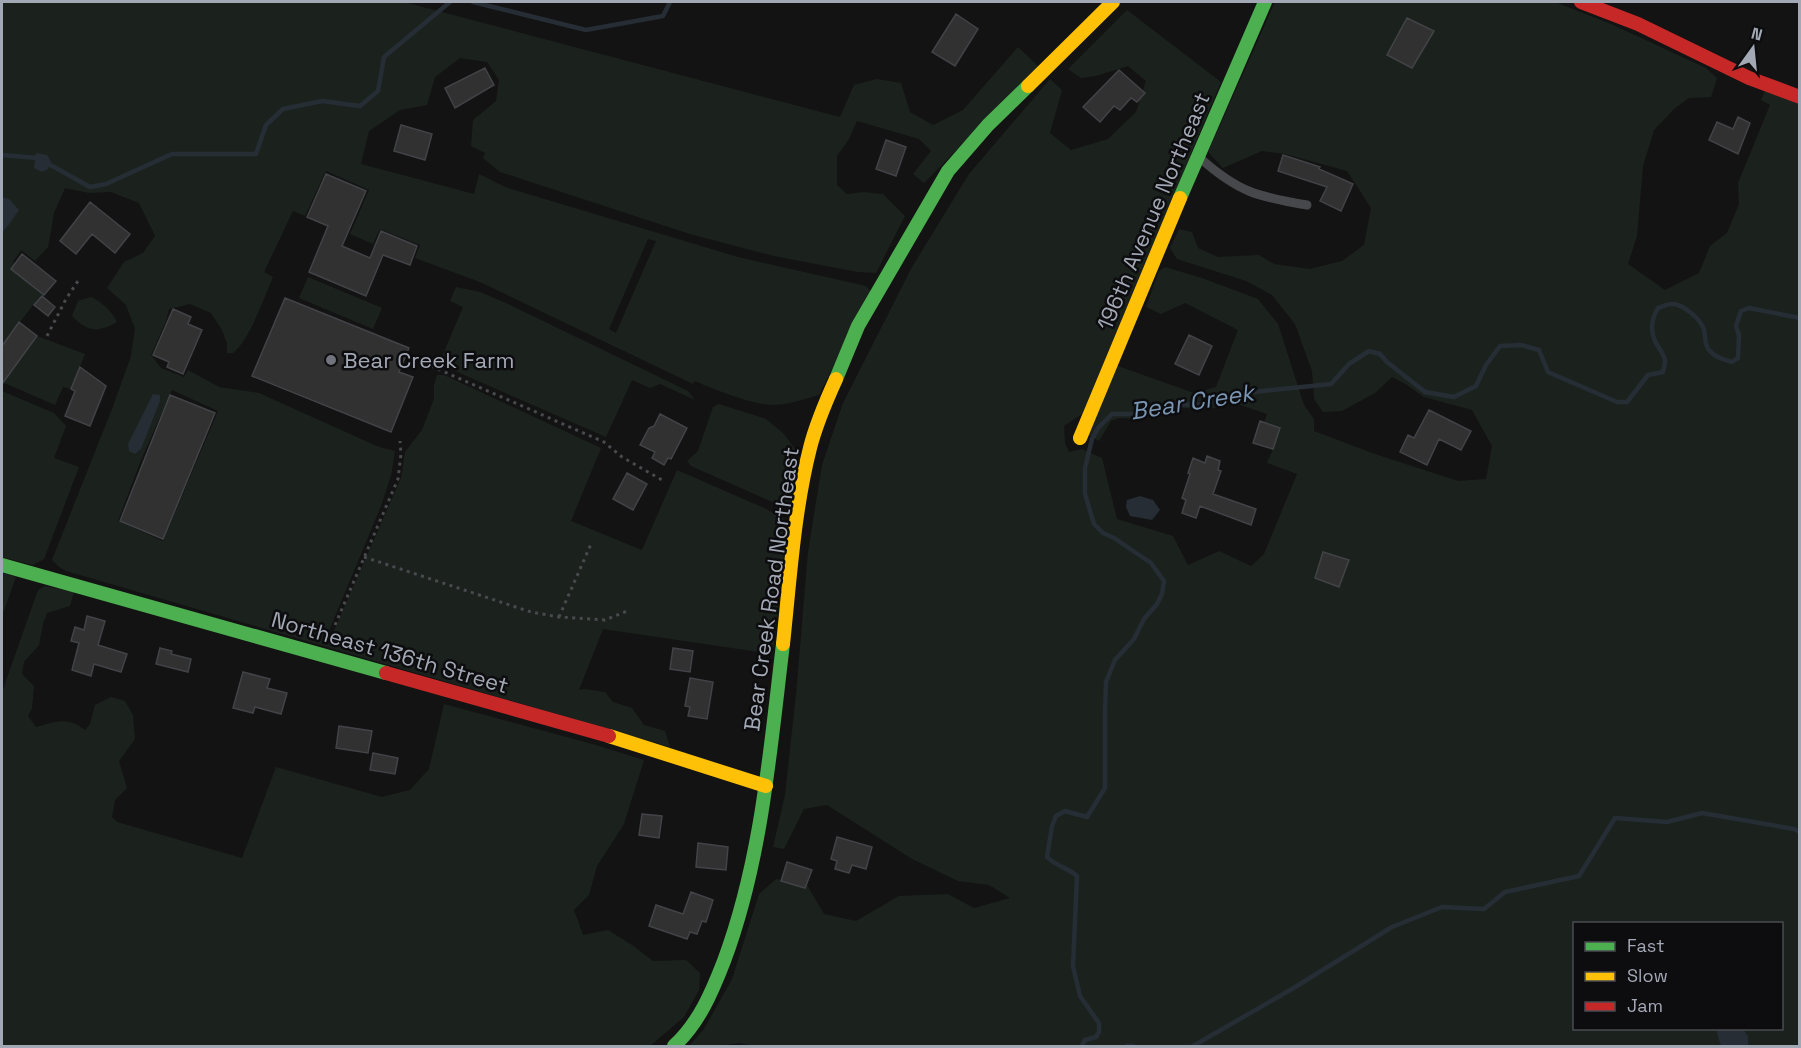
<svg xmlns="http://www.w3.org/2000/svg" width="1801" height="1048" font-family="'Space Grotesk',sans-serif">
<rect width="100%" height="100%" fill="#131313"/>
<path fill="#1b221d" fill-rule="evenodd" d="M2 2H404L840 117 854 85 877 79 901 83 910 112 933 125 963 110 1018 47 1039 67 924 183 913 174 931 151 919 139 857 121 849 139 837 156V185L847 194 863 192 883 194 905 216 876 273 858 272 774 256 690 234 500 172 483 158 485 153 471 146 473 120 496 101 499 80 487 62 460 58 435 77 427 105 400 110 369 131 361 164 474 194 479 174 505 187 738 257 866 286 871 291 819 395C805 399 787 405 772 405 755 405 712 389 695 381L693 384 480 282 415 258 420 245 380 229 373 244 350 234 369 190 326 171 305 216 293 211 264 272 273 277C264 298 250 339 233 353H227V344L222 330 211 313 190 304 169 309 166 321 151 355 161 368 184 377 188 370 219 387 259 393 379 447 395 451 391 476 381 506 329 631 333 633 401 478 405 452 422 430 434 399V385L437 375H444L601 448 571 521 642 550 677 470 764 508 783 518 787 524 773 654 603 629 579 690 584 689 605 692 613 702 632 708 644 725 665 731 670 747 66 571 58 566 52 560 112 409 131 356 135 329 126 305 107 288 124 262 143 253 155 236 139 203 111 192 89 193 65 188 54 213 48 247 35 261 21 250 13 262 15 263 11 269 44 295 33 305 2 346V233L8 226 9 199 2 197ZM648 239 656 241 616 333 609 329ZM172 390 218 411 163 541 118 521 141 460Z
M1275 2H1555L1611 24 1706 68 1717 78 1711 97 1689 98 1675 108 1654 130 1643 166 1637 236 1628 264 1665 290 1699 273 1710 246 1727 233 1739 204 1738 183 1770 105 1761 100 1765 91 1799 103 1800 1040 1797 1046H755L739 1043 719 1046 690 1045 704 1029 732 979 759 894 776 879 807 885 824 914 856 921 899 896 948 894 974 908 1010 898 989 885 958 881 912 859 827 805 804 809 784 849 773 847 785 795 796 695 808 552 822 465 843 403 912 267 969 174 1050 79 1062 90 1050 133 1071 150 1108 139 1136 112 1146 81 1128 66 1096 76 1081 78 1068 69 1127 10 1221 82 1082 414 1064 426 1065 443 1069 452 1082 449 1102 458 1117 519 1173 536 1188 565 1219 551 1251 566 1264 554 1297 474 1267 463 1273 449 1264 423 1267 414 1232 402 1211 409 1177 408 1140 419 1119 418 1111 421 1099 441 1087 434 1118 366 1194 393 1216 387 1238 330 1185 303 1161 314 1146 307 1159 271 1165 267 1202 278 1258 299 1278 324 1304 405 1314 419V431L1375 454 1458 481 1486 479 1492 446 1472 410 1424 397 1407 385 1392 377 1375 393 1342 411 1323 412 1314 399 1312 371 1295 324 1272 295 1246 281 1177 259 1170 248 1179 229 1192 232 1198 248 1218 257 1259 255 1274 264 1310 269 1342 261 1364 245 1371 208 1347 171 1285 154 1262 151 1223 168 1208 152ZM1348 560 1339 586 1315 578ZM1574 924H1782V1028H1574Z
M308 277 382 308 373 329 299 298Z
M456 287 480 292 508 304 688 391 695 400 660 384 650 388 632 380 606 437 439 364 463 307 450 301Z
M91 297C103 303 111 310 117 322 97 333 88 332 72 316L78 301Z
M37 336 85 354 71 389 63 387 55 405 2 382V372L7 376Z
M2 391 54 413 66 426 54 458 79 467 44 559 33 565 2 557Z
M719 404 766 419 783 433 796 450 798 468 791 507 779 505 691 466 687 461 698 451 713 407Z
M2 573 16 577 2 616Z
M45 586 74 592 70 606 47 613 43 624 39 645 24 662 22 674 34 686 32 708 28 716 36 727C56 722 67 716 85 730L90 724 95 705 111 697 125 701 133 715 135 739 119 761 127 788 115 800 112 817 117 822 242 858 276 767 382 797 410 790 429 769 444 704 596 745 644 760 624 824 597 866 589 895 574 910 583 935 608 930 632 945 653 961 686 960 700 973 699 990 684 1017 650 1046H2V692L38 590Z"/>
<path fill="#262d35" d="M36 153 47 155 51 162 48 169 42 172 34 168Z
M2 197 9 199 19 210 8 226 2 233Z
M153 394 160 395V401L141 449 135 454 129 451 128 444Z
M1140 496 1153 500 1160 510 1152 520 1130 516 1126 507 1127 500Z
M1716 1029H1743L1748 1036V1046H1721Z"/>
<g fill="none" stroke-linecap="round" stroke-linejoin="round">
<path stroke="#262d35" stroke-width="4.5" d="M473 2 586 30 663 16 670 2
M2 155 38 158 90 187 106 184 172 154H256L266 125 283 109 322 101 360 106 378 91 384 57 450 2
M1082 1046 1085 1040 1096 1037 1099 1032V1023L1080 996 1073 966 1077 876C1068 868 1056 866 1047 857L1052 826 1056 816 1065 811 1087 817 1105 788V713L1106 682 1115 660 1134 639 1144 619 1157 604 1162 594 1164 581 1151 563 1114 538 1103 533 1094 524 1085 494V468L1092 439 1098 428 1112 414H1138L1176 404 1199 405 1244 393 1331 384 1349 364 1369 351 1380 354 1387 362 1425 392 1454 397 1476 386 1486 365 1500 346 1521 345 1539 350 1548 372 1617 402H1627L1648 375 1663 372C1663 369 1665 366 1665 362 1665 354 1658 348 1655 341 1650 330 1652 318 1658 308 1662 307 1667 304 1672 304 1683 304 1701 319 1704 330 1706 338 1704 346 1711 352 1716 358 1725 360 1732 362L1738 358 1739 335 1736 326 1741 311 1749 308 1800 318
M1127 1046H1133
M1193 1046 1292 989 1392 927 1442 907 1484 909 1505 892 1579 876 1615 818 1667 822 1702 813 1794 829 1800 832"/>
</g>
<path fill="#313132" stroke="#424347" stroke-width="1.5" d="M956 14 978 29 955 66 932 52Z
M1407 18 1434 31 1412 68 1387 55Z
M485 68 494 85 455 108 445 88Z
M1119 70 1145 93 1137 102 1131 98 1120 110 1114 106 1100 122 1083 107Z
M1738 117 1750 123 1738 154 1709 140 1717 122 1733 129Z
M401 125 432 134 425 160 394 151Z
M886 140 906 147 896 176 876 169Z
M1283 155 1320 167 1319 169 1353 184 1341 211 1320 201 1327 187 1278 171Z
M326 174 366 191 342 246 370 258 381 231 417 246 410 265 383 255 366 296 309 272 328 226 307 217Z
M90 202 130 234 115 253 92 234 76 254 60 241Z
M22 254 56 281 44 295 11 269Z
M42 296 55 307 48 316 34 305Z
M285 298 409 348 399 372 413 377 391 432 252 376Z
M173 309 191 317 188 324 202 330 183 374 167 367 169 362 153 355Z
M19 322 37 336 2 384V346Z
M1189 335 1212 346 1199 375 1175 364Z
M80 367 106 386 90 426 65 416 75 391 71 389Z
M170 395 215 413 163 539 120 521Z
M1429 410 1471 431 1461 450 1439 439 1427 465 1400 452 1408 435 1414 438Z
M660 414 687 428 671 459 668 458 664 465 652 458 655 452 640 445 649 428 654 426Z
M1260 421 1280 428 1273 449 1253 443Z
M1207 456 1220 461 1218 470 1221 471 1213 494 1256 509 1251 525 1200 506 1196 518 1182 513 1186 500 1182 498 1190 474 1188 473 1193 458 1205 463Z
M627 473 647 484 633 510 613 499Z
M1323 552 1349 560 1339 587 1315 578Z
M87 616 105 621 98 645 127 654 121 672 94 664 91 676 72 670 79 643 71 641 75 627 84 630Z
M160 648 172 651 171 654 191 659 188 672 156 664Z
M673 648 693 651 690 672 670 669Z
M243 672 270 679 267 688 287 693 281 714 255 707 253 713 233 708Z
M690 678 713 682 707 719 688 716 690 707 685 706Z
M339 726 372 731 368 753 336 748Z
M373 753 398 758 395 774 370 770Z
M642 814 662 816 659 838 639 835Z
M837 837 872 847 866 869 852 865 849 873 835 869 837 861 831 859Z
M698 843 728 847 726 870 696 867Z
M787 862 812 870 805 888 781 881Z
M691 892 713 900 706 922 702 921 697 934 690 932 687 939 649 926 656 905 683 914Z"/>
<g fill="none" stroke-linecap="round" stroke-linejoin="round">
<path stroke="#494a4e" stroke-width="3" stroke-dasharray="3 4.5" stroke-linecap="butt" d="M47 336 66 299 80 278
M431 366 604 442 622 457 662 480
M364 557 531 612 559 617 605 620 627 611
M559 617 591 544
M335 625 398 479 401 454 400 441"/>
<path stroke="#47484c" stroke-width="9" d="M1200 158C1238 192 1258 197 1307 205"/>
<path stroke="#4caf50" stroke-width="14" d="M1180 198 1265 2
M836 379 858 326 948 171 988 125 1028 86
M2 565 386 673
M674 1046C699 1023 712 992 724 961 762 859 770 750 783 644"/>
<path stroke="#ffc107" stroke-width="14" d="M1028 86 1113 2
M1080 438 1180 198
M783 644C790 579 794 511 810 448 816 424 826 401 836 379
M609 736 766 786"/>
<path stroke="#c62828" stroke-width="14" d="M1581 2 1638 24 1749 78 1800 97
M386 673 609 736"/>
</g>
<circle fill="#71747c" stroke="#0d0d0f" stroke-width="2" cx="331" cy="360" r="6"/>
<g text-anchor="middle" stroke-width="5" stroke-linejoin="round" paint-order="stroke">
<g font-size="22" fill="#a3a8b5" stroke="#0d0d0f">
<text transform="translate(1153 211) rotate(-67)" y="8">196th Avenue Northeast</text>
<text transform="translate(771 589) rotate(-82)" y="8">Bear Creek Road Northeast</text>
<text transform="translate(390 652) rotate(16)" y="8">Northeast 136th Street</text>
</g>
<g font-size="22" fill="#a3a8b5" stroke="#0d0d0f" text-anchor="start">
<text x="343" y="368">Bear Creek Farm</text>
</g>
<g font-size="24" font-style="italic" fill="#7995b2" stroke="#0d0d0f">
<text transform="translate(1192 402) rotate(-9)" y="8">Bear Creek</text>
</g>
</g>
<rect width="1801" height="1048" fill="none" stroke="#a3a8b5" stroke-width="6"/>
<rect x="1573" y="922" width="210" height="108" fill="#0d0d0f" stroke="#494b51" stroke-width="1.5"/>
<rect x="1585" y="942" width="30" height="9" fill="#4caf50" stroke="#494b51" stroke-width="1.5"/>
<text x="1627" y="952" font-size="18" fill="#a3a8b5">Fast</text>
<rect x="1585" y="972" width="30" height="9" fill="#ffc107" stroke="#494b51" stroke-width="1.5"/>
<text x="1627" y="982" font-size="18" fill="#a3a8b5">Slow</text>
<rect x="1585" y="1002" width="30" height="9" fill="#c62828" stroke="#494b51" stroke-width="1.5"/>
<text x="1627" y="1012" font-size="18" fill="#a3a8b5">Jam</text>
<g transform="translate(1753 48) rotate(15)" stroke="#0d0d0f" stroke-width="4.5" paint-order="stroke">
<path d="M0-4.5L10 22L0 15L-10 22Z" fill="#a3a8b5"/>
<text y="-9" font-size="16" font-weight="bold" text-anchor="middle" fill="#a3a8b5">N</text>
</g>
</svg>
